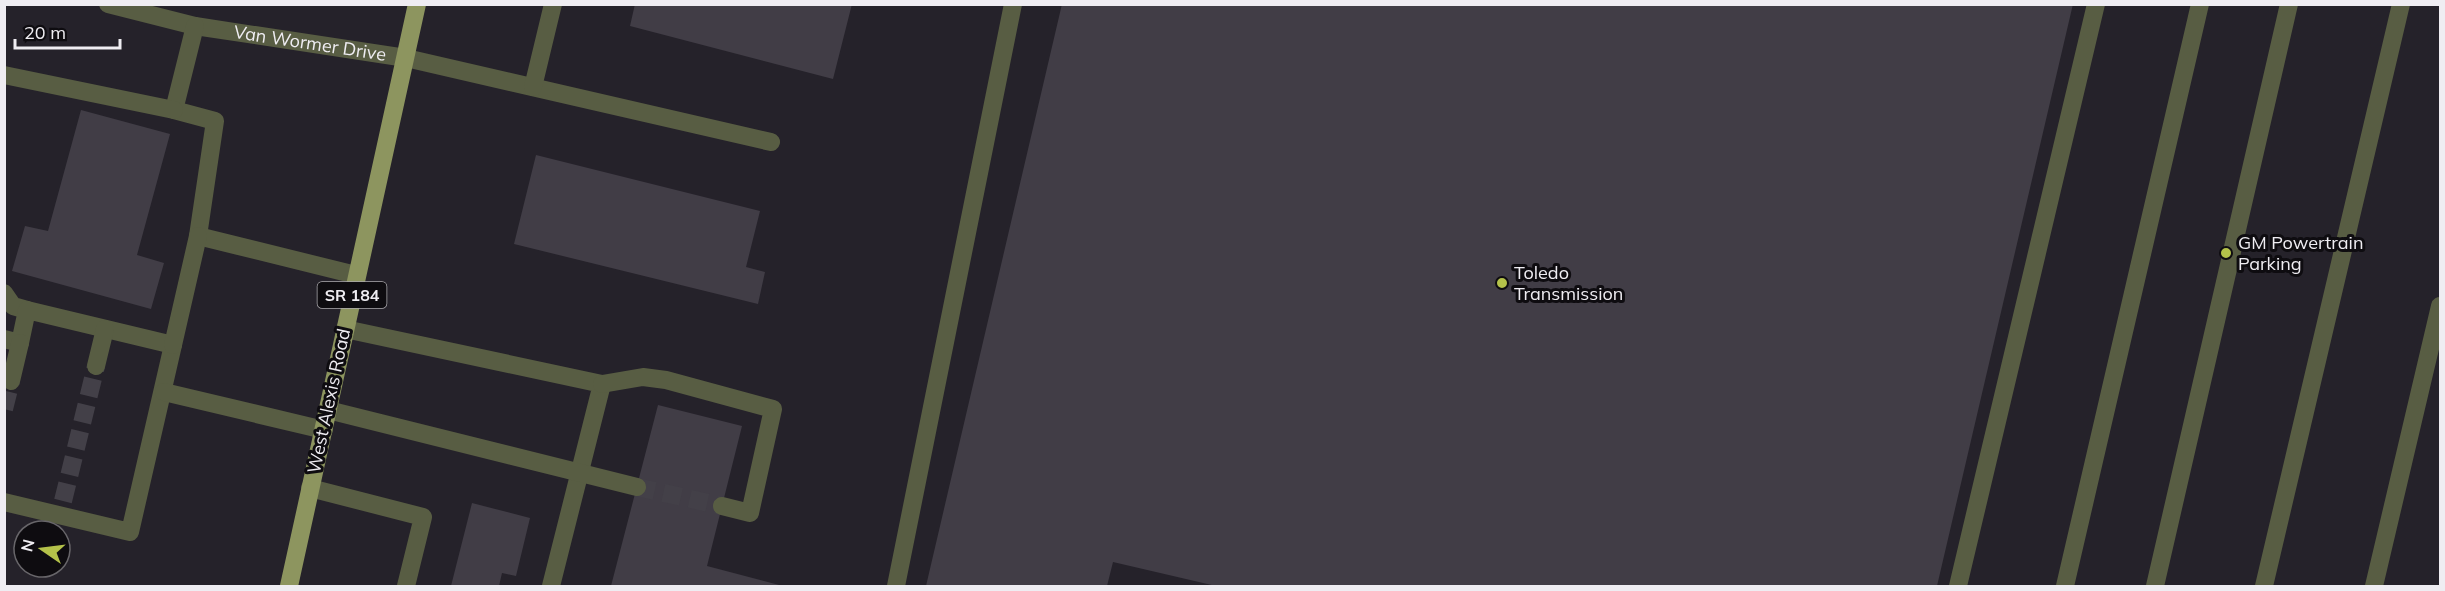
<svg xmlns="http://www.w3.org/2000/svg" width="2445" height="591" font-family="Mulish,sans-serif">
<rect width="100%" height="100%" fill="#25222a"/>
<path fill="#413d46" d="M635 4H852L833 79 630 26Z
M1062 4H2073L1937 586H1216L1113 562 1107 586H926Z
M81 110 170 134 137 255 164 263 151 309 12 271 25 226 48 231Z
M536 155 760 211 746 267 765 272 758 304 514 244Z
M658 405 742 426 707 566 783 586H611Z
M472 503 530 518 516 576 502 573 499 586H451Z"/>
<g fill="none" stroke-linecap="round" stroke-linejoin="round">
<path stroke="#434048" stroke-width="18" stroke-dasharray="18 9" stroke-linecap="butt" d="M4 409 11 381
M637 487 722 506
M63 501 96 366"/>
<g stroke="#585d43" stroke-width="18">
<path id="s1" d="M108 4 195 26 406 58 771 142"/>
<path d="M195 26 174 110 215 121 198 236 356 275"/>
<path d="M4 75 174 110"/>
<path d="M533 87 553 4"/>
<path d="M4 293 13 306 27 310"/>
<path d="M345 329 602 384 551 586"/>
<path d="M4 339 20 343 27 310 173 345 130 532 4 502"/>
<path d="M173 345 198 236"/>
<path d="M96 366 105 329"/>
<path d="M11 381 20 343"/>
<path d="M602 384 643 377 666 380 773 409 750 513 722 506"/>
<path d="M164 392 324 430"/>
<path d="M328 410 637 487"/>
<path d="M310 488 423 517 406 586"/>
<path d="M896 586 1013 4"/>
<path d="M1958 586 2096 4"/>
<path d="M2065 586 2200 4"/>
<path d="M2155 586 2289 4"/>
<path d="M2264 586 2401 4"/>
<path d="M2374 586 2440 306"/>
</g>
<path stroke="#8d955f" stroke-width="18" d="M289 586 417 4"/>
</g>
<g fill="#b4c24a" stroke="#0e0c10" stroke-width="2">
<circle cx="2226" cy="253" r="6"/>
<circle cx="1502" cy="283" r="6"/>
</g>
<g text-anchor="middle" stroke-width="6" stroke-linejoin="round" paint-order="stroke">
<rect fill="#0e0c10" stroke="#acaaae" stroke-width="1.5" x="317.5" y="282" width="69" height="26" rx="4.5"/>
<g font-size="16" font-weight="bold" fill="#efedf2">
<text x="352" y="301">SR 184</text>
</g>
<g font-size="18" fill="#efedf2" stroke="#0e0c10">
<text dy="6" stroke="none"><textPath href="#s1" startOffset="206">Van Wormer Drive</textPath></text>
<text transform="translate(329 401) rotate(-78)" y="6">West Alexis Road</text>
</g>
<g font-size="18" fill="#efedf2" stroke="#0e0c10" text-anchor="start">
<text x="2238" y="249">GM Powertrain<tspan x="2238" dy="21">Parking</tspan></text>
<text x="1514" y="279">Toledo<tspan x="1514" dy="21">Transmission</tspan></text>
</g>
</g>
<rect width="2445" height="591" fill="none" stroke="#efedf2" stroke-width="12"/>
<g transform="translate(42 549) rotate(284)"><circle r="28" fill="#0e0c10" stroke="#68666a" stroke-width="1.5"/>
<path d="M0-4.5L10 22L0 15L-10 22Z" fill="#b4c24a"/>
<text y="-9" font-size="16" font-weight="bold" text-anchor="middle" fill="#efedf2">N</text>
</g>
<path d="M15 39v9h105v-9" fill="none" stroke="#efedf2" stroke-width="3"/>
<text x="24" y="39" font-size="18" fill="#efedf2" stroke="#0e0c10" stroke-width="4.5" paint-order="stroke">20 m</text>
</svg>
